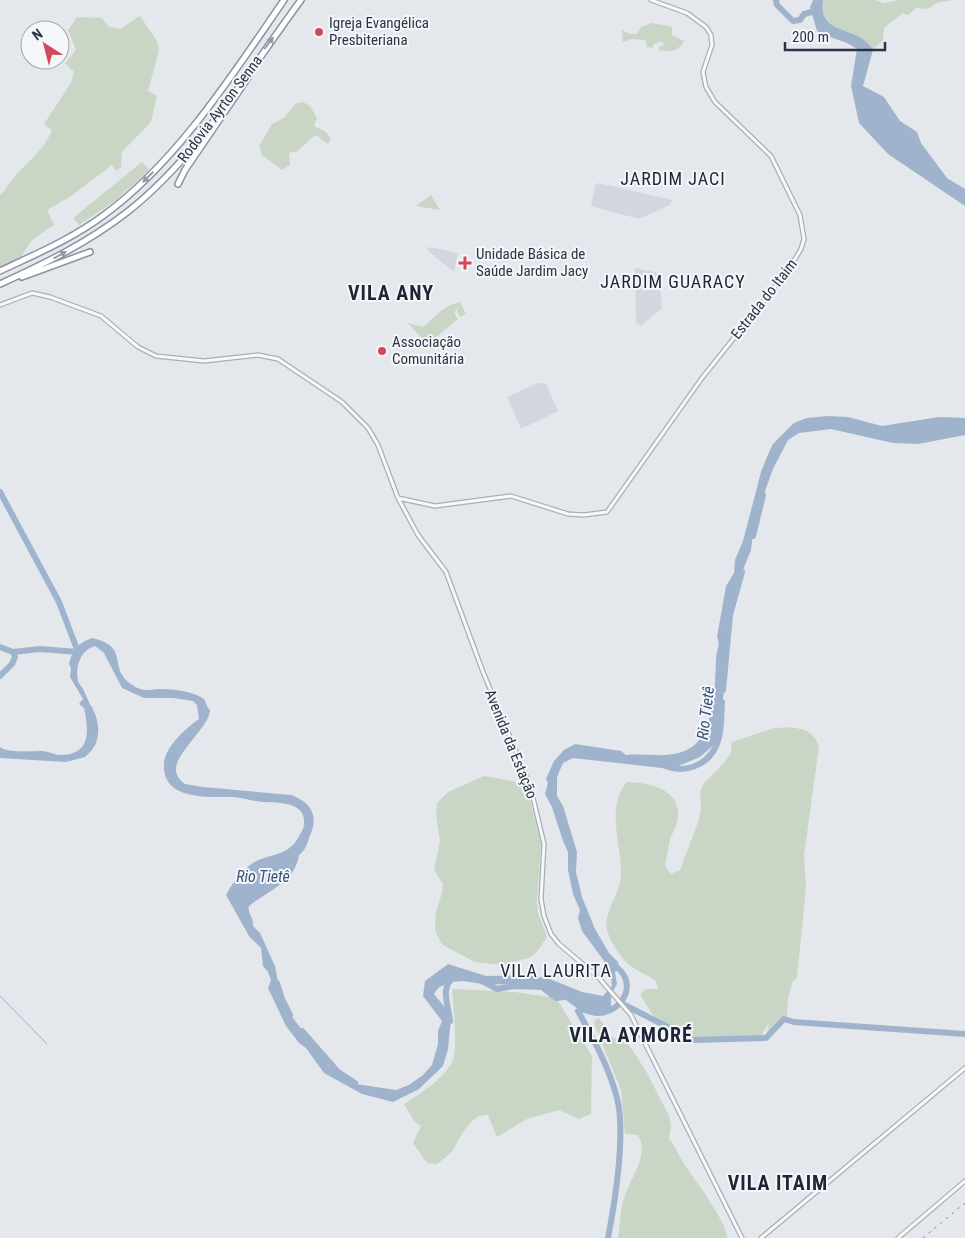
<svg xmlns="http://www.w3.org/2000/svg" width="965" height="1238" font-family="'Roboto Condensed',sans-serif">
<rect width="100%" height="100%" fill="#e4e7ec"/>
<path fill="#d2d6de" d="M598 183 672 200 670 205 639 219 591 206 595 185Z
M429 247 458 253 454 272 427 250Z
M635 268 659 273 662 308 641 326 636 323Z
M538 383 546 384 558 411 521 429 507 397Z"/>
<path fill="#c9d6c5" d="M823 0H875L884 3 900 0H953L936 3 928 9 916 8 908 15 903 13 884 28 883 40 873 50C859 24 817 37 823 0Z
M140 16 157 41 159 51 148 91 157 96 151 122 122 152 121 167 116 171 112 165 71 196 47 210 54 225 32 240 20 258 0 267V195C6 190 7 186 12 180 25 163 44 151 52 130L44 124 71 83 74 72 65 63 76 50 68 30 77 17 102 18 109 27 120 29Z
M652 23 672 27V35L684 41C678 52 670 52 659 50V47L664 45 662 41 655 43 652 48 647 47 645 40 631 39 623 42 622 30 630 34H637L641 27Z
M303 102 310 106 317 118 314 126 326 132 331 139 328 144 317 136H314L298 151 289 153 290 165 282 170 262 155 259 146 272 124 284 118 296 103Z
M142 162 149 170 116 200 79 225 73 218Z
M431 195 440 210 416 206Z
M460 302 466 314 460 317 457 311 458 307 454 313 458 319 435 338 425 342 408 323 423 327C438 315 441 307 460 302Z
M774 728C793 727 812 726 819 746L804 856 806 888 797 978 793 981 788 998 787 1015 766 1038 769 1022 759 1040C744 1037 727 1038 712 1038 707 1039 702 1042 697 1042 670 1044 651 1014 640 994L645 989H658L655 980C648 975 639 972 632 967 623 961 611 943 608 933 601 915 621 893 621 874 622 846 605 806 627 782 649 783 680 788 678 817 678 824 673 832 670 839 668 848 667 857 665 866L671 874 680 870 698 822 701 811 700 792 704 783 725 762 731 752 732 742Z
M484 776 512 781 521 785 528 792 541 843 537 900 538 913 547 937 536 953 528 958 504 965 475 962 450 949 442 944 435 931 436 912 442 893 443 884 434 870 440 841 436 813 437 803 448 792Z
M452 989 515 992 556 998 592 1056 591 1114 579 1119 559 1110 527 1119 497 1137 488 1115C470 1113 460 1139 452 1151 448 1156 442 1160 437 1164L427 1163 413 1143 421 1126 414 1121 404 1104C419 1095 451 1074 454 1056 457 1039 453 1007 452 989Z
M599 1018 612 1037 629 1045 646 1071 669 1116 671 1125 669 1139C676 1147 679 1156 685 1165 694 1179 728 1223 727 1238H618C620 1225 620 1211 624 1198 630 1178 650 1155 638 1135L625 1134 621 1090 594 1024V1021Z"/>
<path fill="#9fb4cc" d="M813 0H823C817 37 859 24 873 50L863 86 884 97 900 121 917 132 921 143 947 178 965 189V206L888 154 859 123 851 86 857 49C844 39 829 39 817 31L810 7Z
M827 416 848 417 882 426 939 417 965 418V435L918 444 893 443 831 429 799 433 788 440 773 469 762 499 754 525 751 550 737 585 726 626 724 690 719 730 716 743 700 757 671 769 573 758 563 763 557 777V796L563 806 577 852 576 872 582 897 595 929 609 953 618 962 619 967 615 972 617 984 611 995V1009L603 1016V1012L591 1010 582 1012 566 1000 556 998 549 990 536 985 483 984 463 981 450 982 438 988 434 994 448 1011 451 1019 448 1049 443 1066 419 1089 393 1102 362 1094 324 1073 306 1048 299 1043 286 1026 268 988 271 980 268 972 263 966 261 948 249 936 226 895C231 885 240 873 250 865 266 853 287 858 298 838 300 834 304 829 304 824 306 801 278 803 263 802 253 801 243 798 233 797 209 797 161 801 164 763 165 747 186 728 199 719L197 705 193 701 173 698H144L122 688 104 653 95 646C80 650 75 668 78 681 79 685 83 687 84 691 90 704 97 720 97 735L90 741 92 748 85 757 66 762 0 758V747C7 753 32 751 42 751 48 751 54 755 61 755 91 754 89 731 84 708L79 704 83 699 70 677 71 668 69 664C72 650 78 643 92 638 131 647 107 667 131 684 142 692 147 690 159 689 173 689 192 691 204 699L209 710 204 722 180 748 173 767 174 773 181 781 185 784 203 787 291 795C313 803 319 817 309 838 307 844 305 851 299 855 295 882 269 890 249 906 247 913 254 918 253 926L260 933 275 966 282 1003 328 1065 341 1077 356 1084 396 1090 409 1085 423 1075 432 1065 438 1044V1031L442 1021 423 996 425 981 448 964 486 976 527 975 550 979 582 992 603 996 612 986 610 969 582 931 578 918 580 910 573 894 568 870V852L563 841 552 807 545 794 548 783 546 779 554 761 564 750 575 744 621 751 626 755C646 753 667 759 687 750 715 737 715 684 716 659 716 651 721 645 717 637L726 586 734 573 735 560 743 541 761 472 769 452 773 444 794 423 807 418Z"/>
<g fill="none" stroke-linecap="round" stroke-linejoin="round">
<path stroke="#9fb4cc" stroke-width="1" d="M0 996 47 1044"/>
<path stroke="#9fb4cc" stroke-width="6" d="M776 0 777 5 793 21 800 20 804 14 815 11
M0 492 59 602 78 652 40 649 13 652
M753 536 763 495
M0 647 13 652 15 657 12 664 0 676
M723 690 730 615 742 572
M85 753C99 741 97 723 89 708
M665 766C684 773 705 767 715 748 722 736 721 716 722 702
M178 782C158 760 203 732 207 711
M480 980 497 989 514 986 542 987 556 998 563 997
M277 983 282 999 290 1015
M619 1002 693 1040 766 1038 784 1019 794 1022 965 1034
M581 1009C586 1010 592 1013 597 1013 623 1013 641 981 612 964
M578 1011C593 1038 609 1067 617 1098 626 1133 615 1202 608 1238
M450 1021C449 1008 440 988 452 979
M302 1031 338 1072 355 1083"/>
<defs>
<path id="tertiary" d="M0 305 32 293 50 297 101 316 138 347 156 356 204 361 258 355 278 359 342 402 368 428 378 445 398 498 435 506 511 496 568 514 584 515 607 512 702 378 789 269 801 249 804 239 800 215 771 156 715 102 706 87 703 72 712 45 711 35 706 27 687 13 651 0
M398 498 418 535 446 572 483 672 530 785 544 844 541 899 544 916 551 934 559 944 598 977 631 1015 742 1238
M761 1238 965 1068
M898 1238 965 1181"/>
<path id="motorway" d="M178 184 185 170 249 76
M0 271C36 254 72 239 104 215 177 162 233 74 284 0
M22 277 90 252
M0 284C44 264 87 243 126 213 198 157 247 73 301 0"/>
</defs>
<use href="#tertiary" stroke="#a9aeb7" stroke-width="5.5"/>
<use href="#motorway" stroke="#8b94a3" stroke-width="8"/>
<use href="#tertiary" stroke="#f7f8fa" stroke-width="3"/>
<use href="#motorway" stroke="#fff" stroke-width="5"/>
<path stroke="#7d8696" stroke-width="1" stroke-dasharray="2.5 5" stroke-linecap="butt" d="M923 1238 965 1203"/>
</g>
<defs><path id="oneway-solid" d="M-6-.8H1V-3.2L6.5 0L1 3.2V.8H-6Z" transform="scale(1.25)"/></defs>
<g fill="#959aa2">
<use href="#oneway-solid" transform="translate(269 43) rotate(-53)"/>
<use href="#oneway-solid" transform="translate(148 177) rotate(136)"/>
<use href="#oneway-solid" transform="translate(60 255) rotate(-29)"/>
</g>
<g fill="#d1495b" stroke="#f4f6f9" stroke-width="2">
<circle cx="319" cy="32" r="5"/>
<path d="M462.5 255.5h5v5h5v5h-5v5h-5v-5h-5v-5h5z"/>
<circle cx="382" cy="351" r="5"/>
</g>
<g text-anchor="middle" stroke-width="4" stroke-linejoin="round" paint-order="stroke">
<g font-size="15" fill="#2b3445" stroke="#f4f6f9" text-anchor="start">
<text x="329" y="28">Igreja Evangélica<tspan x="329" dy="17">Presbiteriana</tspan></text>
<text x="476" y="259">Unidade Básica de<tspan x="476" dy="17">Saúde Jardim Jacy</tspan></text>
<text x="392" y="347">Associação<tspan x="392" dy="17">Comunitária</tspan></text>
</g>
<g font-size="15" fill="#2b3445" stroke="#f4f6f9">
<text transform="translate(220 109) rotate(-53)" y="5">Rodovia Ayrton Senna</text>
<text transform="translate(764 299) rotate(-52)" y="5">Estrada do Itaim</text>
<text transform="translate(511 744) rotate(68)" y="5">Avenida da Estação</text>
</g>
<g font-size="16" font-style="italic" fill="#34527a" stroke="#f4f6f9">
<text transform="translate(705 713) rotate(-83)" y="6">Rio Tietê</text>
<text x="263" y="882">Rio Tietê</text>
</g>
<g font-size="18" letter-spacing="1" fill="#1d2536" stroke="#f4f6f9">
<text x="673" y="185">JARDIM JACI</text>
<text x="673" y="288">JARDIM GUARACY</text>
<text x="556" y="977">VILA LAURITA</text>
</g>
<g font-size="20" font-weight="bold" letter-spacing="1" fill="#1d2536" stroke="#f4f6f9">
<text x="391" y="300">VILA ANY</text>
<text x="631" y="1042">VILA AYMORÉ</text>
<text x="778" y="1190">VILA ITAIM</text>
</g>
</g>
<g transform="translate(45 45) rotate(324)"><circle r="24" fill="#f4f6f9" stroke="#a4a8b1"/>
<path d="M0-4L9 19L0 12L-9 19Z" fill="#d1495b"/>
<text y="-8" font-size="14" font-weight="bold" text-anchor="middle" fill="#2b3445">N</text>
</g>
<path d="M785 42v8h100v-8" fill="none" stroke="#2b3445" stroke-width="2.5"/>
<text x="792" y="42" font-size="15" fill="#2b3445" stroke="#f4f6f9" stroke-width="4" paint-order="stroke">200 m</text>
</svg>
